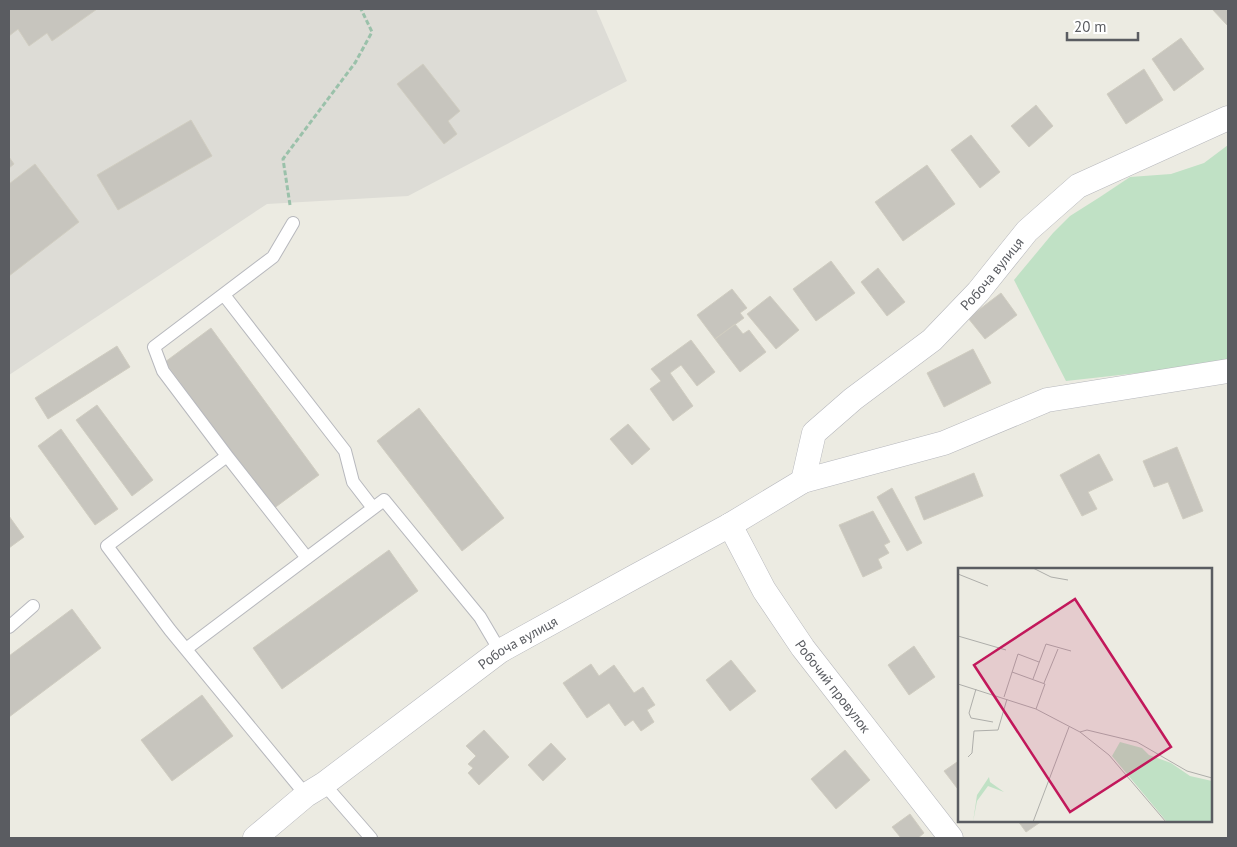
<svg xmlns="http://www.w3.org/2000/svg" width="1237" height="847" font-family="'PT Sans',sans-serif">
<rect width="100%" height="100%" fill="#ecebe2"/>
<path fill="#dddcd6" d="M9 9H596L627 81 408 196 267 204 9 375Z"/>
<path fill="#c0e1c5" d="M1228 145V363L1066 381 1014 280 1053 233 1070 216 1100 197 1130 177 1171 174 1204 163Z"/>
<path fill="#c7c5be" stroke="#d0cdc1" d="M9 9H97L52 41 47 33 29 46 18 29 9 36Z
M1212 9H1228V24L1227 25Z
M1181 38 1204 69 1174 91 1152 59Z
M423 64 460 111 448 121 457 134 444 144 397 84Z
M1144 69 1163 100 1126 124 1107 94Z
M1036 105 1053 126 1029 147 1011 126Z
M191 120 212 156 118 210 97 175Z
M971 135 1000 172 980 188 951 150Z
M9 157 14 164 9 168Z
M35 164 79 222 9 276V184Z
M927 165 955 204 903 241 875 202Z
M831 261 855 293 816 321 793 289Z
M878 268 905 302 887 316 861 282Z
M732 289 747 308 740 313 744 318 715 339 697 315Z
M1001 293 1017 315 985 339 968 318Z
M770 296 799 330 776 349 747 314Z
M735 324 743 334 749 330 766 352 740 372 715 339Z
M211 328 319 475 273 509 165 362Z
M691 340 715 372 697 386 681 365 670 373 693 406 673 421 650 389 661 381 651 369Z
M117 346 130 367 48 419 35 398Z
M973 349 991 383 944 407 927 373Z
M97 405 153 480 132 496 76 420Z
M419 408 504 518 462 551 377 441Z
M628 424 650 449 632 465 610 439Z
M61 429 118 509 95 525 38 446Z
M1177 447 1203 511 1183 519 1168 482 1154 487 1143 461Z
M1099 454 1113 480 1088 492 1097 509 1082 516 1060 475Z
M974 473 983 496 924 520 915 497Z
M892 488 922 543 907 551 877 497Z
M873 511 890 542 884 545 889 553 878 559 882 568 863 577 839 525Z
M9 516 24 537 9 548Z
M389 550 418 591 282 689 253 648Z
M72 609 101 648 9 717V656Z
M914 646 935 677 909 695 888 665Z
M731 660 756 691 730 711 706 680Z
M591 664 599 676 614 665 634 693 643 687 655 705 647 710 654 722 641 731 633 720 625 726 609 703 587 718 563 683Z
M202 695 233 736 172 781 141 740Z
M484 730 509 757 479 785 468 773 473 768 468 764 476 756 466 746Z
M551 743 566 759 543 781 528 765Z
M845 750 870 780 836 809 811 779Z
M960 760V786L957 788 944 771Z
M910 814 924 833 918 838H901L892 827Z
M1018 821H1042L1026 832Z"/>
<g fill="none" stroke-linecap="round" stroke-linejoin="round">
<defs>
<path id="lane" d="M293 223 273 257 154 347 163 371 227 456 307 558
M224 295 345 451 353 482 373 508
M227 456 107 546 170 630 306 795
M9 627 33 606
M186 649 384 500 480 617 500 651
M324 784 371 838"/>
<g id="street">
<path id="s1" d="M803 481 814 433 853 399 932 340 978 292 1027 231 1078 186 1228 118"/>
<path id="s2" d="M730 525 764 590 803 648 951 838"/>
<path id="s3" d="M255 838 306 795 324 784 500 651 634 577 730 525 803 481 944 443 1047 400 1228 371"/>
</g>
</defs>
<use href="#lane" stroke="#b7b8bd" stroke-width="14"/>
<use href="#street" stroke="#b7b8bd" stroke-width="25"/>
<path stroke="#9ac1aa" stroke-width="3" stroke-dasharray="5 2.5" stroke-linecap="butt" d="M290 205 283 159 355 63 372 32 361 9"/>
<use href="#lane" stroke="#fff" stroke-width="12"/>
<use href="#street" stroke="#fff" stroke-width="24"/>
</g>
<g text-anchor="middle" stroke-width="5" stroke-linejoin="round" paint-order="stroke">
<g font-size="14" fill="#5a5c61" stroke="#fff">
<text dy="5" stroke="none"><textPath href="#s1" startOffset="289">Робоча вулиця</textPath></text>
<text dy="5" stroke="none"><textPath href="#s3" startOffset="328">Робоча вулиця</textPath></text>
<text dy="5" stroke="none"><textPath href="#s2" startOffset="192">Робочий провулок</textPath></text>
</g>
</g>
<g transform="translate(958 568)">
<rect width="254" height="254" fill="#ecebe2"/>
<path d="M162 174 184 180 191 187 213 195 232 208 254 213V254H209L154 188ZM31 209 32 214 46 224 30 218 19 233 15 254 19 227Z" fill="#c0e1c5"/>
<path fill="none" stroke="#aeaeaa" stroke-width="1" d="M75 0 93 9 110 12M0 6 30 18M0 68 48 82M54 104 87 116 78 141M75 111 88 76 113 83M86 115 100 81M0 116 78 141 122 164 151 187 208 254M18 121 11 145 13 150 35 154M46 129 60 86 81 94M122 164 129 162 179 174 229 203 254 210M10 189 14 185 16 163 40 162 49 131M75 254 111 159"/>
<path fill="#c2185b" fill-opacity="0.15" stroke="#c2185b" stroke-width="2.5" d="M117 31 213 179 112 244 16 97Z"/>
<rect width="254" height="254" fill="none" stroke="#5a5c61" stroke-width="2.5"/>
</g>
<rect width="1237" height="847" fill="none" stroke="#5a5c61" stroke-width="20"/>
<path d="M1067 32v8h71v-8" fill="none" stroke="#5a5c61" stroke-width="2.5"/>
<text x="1074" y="32" font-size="15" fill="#5a5c61" stroke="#ffffff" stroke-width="4" paint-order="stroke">20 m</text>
</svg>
